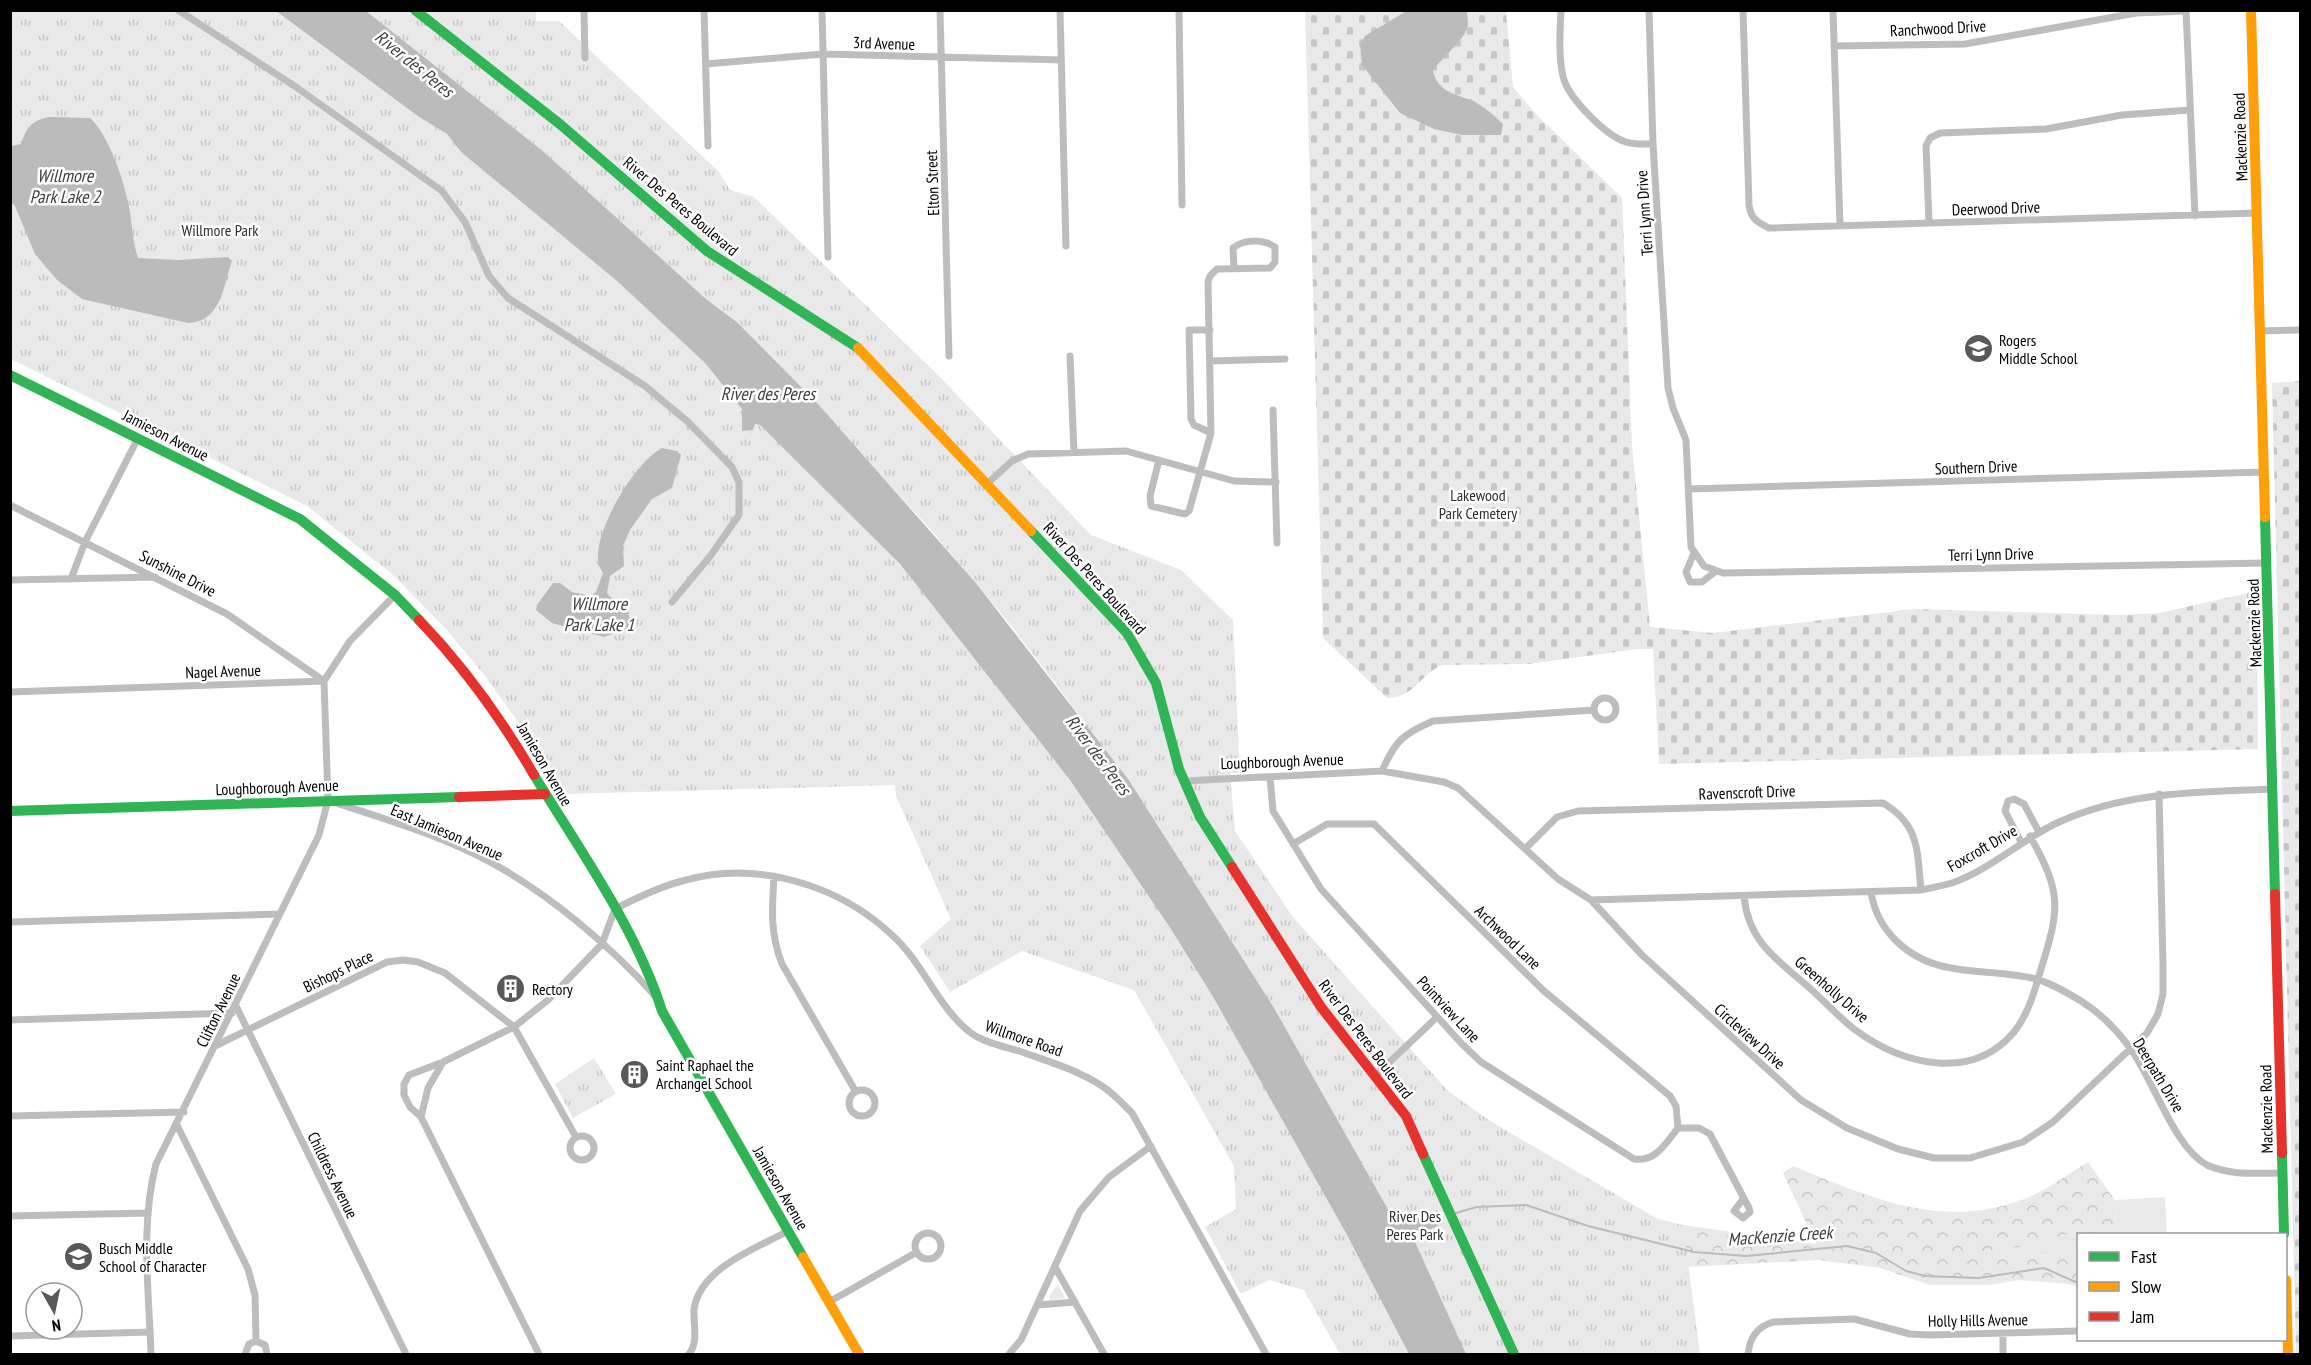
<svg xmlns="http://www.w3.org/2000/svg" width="2311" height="1365" font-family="'PT Sans Narrow',sans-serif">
<defs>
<pattern id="forest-crowns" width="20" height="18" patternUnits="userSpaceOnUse" patternTransform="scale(1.5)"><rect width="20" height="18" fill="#e9e9e9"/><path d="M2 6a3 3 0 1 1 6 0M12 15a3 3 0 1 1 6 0" fill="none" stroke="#c6c6c6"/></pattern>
<pattern id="cemetery-stones" width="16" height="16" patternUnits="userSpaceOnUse" patternTransform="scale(1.5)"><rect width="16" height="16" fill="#e9e9e9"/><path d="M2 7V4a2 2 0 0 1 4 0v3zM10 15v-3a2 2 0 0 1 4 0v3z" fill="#c6c6c6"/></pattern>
<pattern id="park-tufts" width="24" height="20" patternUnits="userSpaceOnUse" patternTransform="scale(1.5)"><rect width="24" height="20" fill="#e9e9e9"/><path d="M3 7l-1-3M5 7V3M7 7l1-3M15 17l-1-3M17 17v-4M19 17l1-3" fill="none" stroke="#c6c6c6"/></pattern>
</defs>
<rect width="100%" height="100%" fill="#fff"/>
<path fill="#e9e9e9" d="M2165 1197 2167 1234H2116L2115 1200Z
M2067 1234 2078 1239V1253L1994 1259 1982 1251 2029 1246Z
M1058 1284 1065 1298 1050 1300 1049 1297Z"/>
<path fill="url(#forest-crowns)" d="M2088 1162 2115 1200 2116 1234H2078V1239L2067 1234 2029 1246 1983 1251 1994 1259 2078 1253V1287L2070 1284 2019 1280 1989 1285H1930L1880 1268 1820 1260 1686 1267 1683 1225 1816 1244 1783 1173 1793 1166C1869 1197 1942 1231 2024 1199 2046 1191 2068 1174 2088 1162Z"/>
<path fill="url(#cemetery-stones)" d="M1305 11H1506L1513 87 1537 115 1622 198 1632 445 1650 627 1713 633 1914 609 2121 615 2159 613 2257 591 2258 749 1659 764 1653 649H1637L1529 664 1443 665C1419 674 1415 698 1387 698L1323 638Z
M2300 381V1354H2296L2272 383Z"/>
<path fill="url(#park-tufts)" d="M10 11H276L419 117 447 134 461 152 617 281 705 363 742 409V430H753L755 424 760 425 900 564 1070 780 1085 722 1008 622 931 530 775 360 738 323 706 299 544 152 366 11H536V21H559L719 172 730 190 754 197 939 376 1091 535 1181 570 1233 620 1240 773H1230L1235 831 1293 917 1448 1091 1490 1121 1658 1219 1683 1225 1700 1354H1340L1304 1290 1269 1280 1241 1294 1205 1227 1236 1209 1234 1166 1134 990 1022 951 950 992 920 946 951 919 896 796 895 785 566 794 555 785 525 731 485 676 445 628 393 575 307 506 11 359Z
M594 1058 616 1094 573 1118 555 1084Z"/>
<path fill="#bbb" d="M1408 10 1467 11C1467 15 1468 21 1468 25 1467 38 1441 58 1433 71 1438 92 1455 94 1473 101 1483 106 1495 116 1503 124L1501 135H1462L1434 129 1400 113 1362 65 1360 45 1365 36Z
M276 11H366L544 152 706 299 738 323 818 404 975 582 1128 779 1274 1008 1390 1213C1406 1228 1421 1217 1438 1211L1443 1223 1417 1236 1415 1242 1466 1354H1409L1346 1233 1212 995 1169 926 1070 780 900 564 760 425 755 424 753 430 742 431V409L705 363 617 281 461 152 447 134 419 117Z
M49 117 90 118C108 134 123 178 128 202 132 220 132 240 138 258L178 260 228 257 232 261C223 287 221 322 188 323L82 299 57 280 35 254 15 206 11 202V146L21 144C27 127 31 121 49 117Z
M662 448 677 451 681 455 672 488 652 499 630 530 623 546 624 566 610 576 607 593 610 597 627 603 631 627 604 637 552 623 536 610 537 605 553 583H560L572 592 591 596 596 592 603 573C601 569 598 565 598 560 595 529 635 462 662 448Z"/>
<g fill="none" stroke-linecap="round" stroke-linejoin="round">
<path stroke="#bbb" stroke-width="2" d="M1456 1213 1477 1207 1526 1205 1588 1226 1694 1252 1746 1256 1847 1246 1876 1253 1906 1271 1925 1276 1979 1278 2044 1268 2078 1283"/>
<path stroke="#bdbdbd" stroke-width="7" d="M178 10 296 87 442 191 465 222 489 276 508 298 645 386 687 421 732 467 739 482V515L711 555 672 602
M584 10 585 58
M704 10 708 146
M822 10 828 257
M940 10 949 356
M1060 10 1066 246
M1179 10 1182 205
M1561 10C1560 32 1558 60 1564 80 1571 100 1606 136 1626 142 1635 145 1644 144 1653 144
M1649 10 1653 144 1668 388 1673 408 1686 440 1691 547 1704 566 1723 573 2267 563
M1743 10 1749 205C1751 219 1757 222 1769 228L2257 213
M1833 10 1840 226
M2186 10 2195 216
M1834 46 1965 44 2136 13 2186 11
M706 64 823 54 1061 60
M1929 223 1926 146 1930 138 1940 133 2046 129 2122 115 2190 110
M1210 330H1189L1191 419 1194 425 1211 433
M2260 331 2300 330
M1070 356 1074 452
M1210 361 1285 359
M1273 410 1277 543
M1159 460 1150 496 1151 506 1185 514 1189 511 1211 433 1208 282 1210 276 1217 269 1270 268 1275 262V247C1263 239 1244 239 1233 248L1234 268
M988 483 1012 461 1028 454 1126 451 1234 481 1276 482
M1689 489 2264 472
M10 505 227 614 324 681 328 800 319 835 156 1164C140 1225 149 1292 151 1354
M1694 553 1686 572 1690 582H1702L1716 571
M71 579 85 542 138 438
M10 580 155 577
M10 692 324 681 350 641 395 595
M1594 709a11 11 0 1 1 22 0a11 11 0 1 1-22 0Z
M1382 771C1395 741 1403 734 1433 721L1594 710
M1270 777 1273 811 1321 889 1462 1044 1481 1062 1634 1159C1656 1162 1665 1144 1678 1128
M1184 781 1382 771 1444 782 1458 788 1558 879 1591 900 1642 955 1801 1100 1847 1128 1898 1149 1934 1158H1970L2023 1142 2053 1122 2147 1033 2158 1014 2163 994V964L2159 794
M336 803C388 820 442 836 490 862 548 893 612 947 656 997
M2021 842 2005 811 2008 801 2014 799 2024 804 2039 832
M1293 844 1327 824H1374L1544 991 1670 1096 1676 1106 1678 1128
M1525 849 1557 817 1578 811 1883 803C1920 825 1917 851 1921 890
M774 876C772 908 770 934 782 964L856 1092
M1871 892C1877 931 1908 959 1946 967 1976 974 2007 971 2036 979 2052 983 2067 993 2081 1001 2100 1013 2117 1030 2130 1048 2153 1078 2174 1148 2207 1165 2231 1176 2257 1173 2283 1173
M1744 896C1748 944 1781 962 1814 992 1827 1004 1840 1018 1854 1029 1901 1064 1971 1083 2014 1032 2028 1015 2035 990 2041 969 2060 908 2062 893 2030 836
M1591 900 1921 890C1931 888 1942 886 1952 883 1990 870 2022 839 2059 822 2127 791 2200 792 2273 789
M10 922 280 914
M236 1006 406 1354
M10 1020 232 1013
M217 1045 387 962 403 960 418 962 445 973 514 1027 576 1137
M1376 1075 1437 1017
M849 1103a13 13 0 1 1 26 0a13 13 0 1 1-26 0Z
M10 1116 184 1112
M421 1117 428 1088 443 1062
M177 1125 248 1269 255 1295 256 1341
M1678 1128H1699L1710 1134 1749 1208 1750 1212 1743 1218 1734 1211 1743 1199
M570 1148a12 12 0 1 1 24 0a12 12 0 1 1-24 0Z
M10 1216 147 1213
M915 1246a13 13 0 1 1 26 0a13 13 0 1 1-26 0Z
M1055 1267 1104 1354
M829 1302 917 1252
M1038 1305 1075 1302
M2003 1334V1354
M10 1336 150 1332
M245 1354 249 1344 256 1341 265 1345 267 1354
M539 1354 421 1117 410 1107 404 1095V1084L409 1075 443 1062 514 1027 548 1000 602 944 615 909C638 897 661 886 686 880 757 860 839 885 892 935 924 964 938 1008 971 1033 984 1043 1007 1047 1022 1052 1050 1062 1077 1070 1102 1086 1113 1093 1123 1104 1132 1113L1266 1354
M689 1354C699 1342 693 1324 694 1309 700 1268 757 1248 788 1231
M1009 1354 1021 1340 1080 1211 1109 1177 1151 1146
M1748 1354C1750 1337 1757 1327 1773 1322L1854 1319 1910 1334 1928 1335 2078 1331"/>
<path stroke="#30b455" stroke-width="10" d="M415 10 561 125 707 251 858 348
M10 375 300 519 395 595 419 620
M2265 517 2275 894
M1031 531 1127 633 1156 683 1179 769 1200 817 1232 867
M534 775C579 849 636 928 662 1011L803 1257
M10 811 459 797
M2282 1153 2284 1234
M1423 1154 1514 1354"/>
<path stroke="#ff9f0a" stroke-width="10" d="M2251 10 2265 517
M858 348 1031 531
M803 1257 859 1354
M2286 1280 2288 1354"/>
<path stroke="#e5322d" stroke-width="10" d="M419 620C465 668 501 718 534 775
M459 797 545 794
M1232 867 1321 1007 1406 1116 1423 1154
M2275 894 2282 1153"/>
</g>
<defs>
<symbol id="school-disc" viewBox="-11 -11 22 22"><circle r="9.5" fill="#595959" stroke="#fff"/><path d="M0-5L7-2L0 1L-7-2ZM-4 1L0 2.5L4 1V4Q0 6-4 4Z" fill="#fff"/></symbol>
<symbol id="building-disc" viewBox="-11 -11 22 22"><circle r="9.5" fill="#595959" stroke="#fff"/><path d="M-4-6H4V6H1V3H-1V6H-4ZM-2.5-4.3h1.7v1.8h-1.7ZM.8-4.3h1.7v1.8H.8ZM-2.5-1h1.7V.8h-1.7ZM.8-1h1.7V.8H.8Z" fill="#fff"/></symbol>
</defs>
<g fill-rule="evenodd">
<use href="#school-disc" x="1962" y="332" width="33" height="33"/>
<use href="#building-disc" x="494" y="972" width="33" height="33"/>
<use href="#building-disc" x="618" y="1058" width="33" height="33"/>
<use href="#school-disc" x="62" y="1240" width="33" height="33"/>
</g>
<g text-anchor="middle" stroke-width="5" stroke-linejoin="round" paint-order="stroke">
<g font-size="16" fill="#000" stroke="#fff">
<text transform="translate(1938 28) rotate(-3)" y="6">Ranchwood Drive</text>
<text transform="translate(884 43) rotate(2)" y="6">3rd Avenue</text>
<text transform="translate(2240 137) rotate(-92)" y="6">Mackenzie Road</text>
<text transform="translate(932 183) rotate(-92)" y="6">Elton Street</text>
<text transform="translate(681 206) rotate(40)" y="6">River Des Peres Boulevard</text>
<text transform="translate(1996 208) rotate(-2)" y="6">Deerwood Drive</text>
<text transform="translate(1644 213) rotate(-94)" y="6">Terri Lynn Drive</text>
<text transform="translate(166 435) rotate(27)" y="6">Jamieson Avenue</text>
<text transform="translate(1976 467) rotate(-2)" y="6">Southern Drive</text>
<text transform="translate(1991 554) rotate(-1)" y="6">Terri Lynn Drive</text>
<text transform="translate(178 573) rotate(27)" y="6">Sunshine Drive</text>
<text transform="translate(1095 578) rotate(48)" y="6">River Des Peres Boulevard</text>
<text transform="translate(2254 623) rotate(-92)" y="6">Mackenzie Road</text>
<text transform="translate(223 671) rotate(-2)" y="6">Nagel Avenue</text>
<text transform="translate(1282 761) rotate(-2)" y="6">Loughborough Avenue</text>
<text transform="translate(545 764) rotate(60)" y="6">Jamieson Avenue</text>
<text transform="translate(277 787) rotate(-2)" y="6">Loughborough Avenue</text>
<text transform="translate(1747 792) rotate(-2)" y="6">Ravenscroft Drive</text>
<text transform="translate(447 832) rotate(23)" y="6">East Jamieson Avenue</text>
<text transform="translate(1982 848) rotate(-30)" y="6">Foxcroft Drive</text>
<text transform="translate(1508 937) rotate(44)" y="6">Archwood Lane</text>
<text transform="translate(338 971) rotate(-26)" y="6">Bishops Place</text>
<text transform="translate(1832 989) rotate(41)" y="6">Greenholly Drive</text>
<text transform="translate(1449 1009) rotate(47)" y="6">Pointview Lane</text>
<text transform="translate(218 1010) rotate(-64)" y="6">Clifton Avenue</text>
<text transform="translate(1750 1036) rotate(42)" y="6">Circleview Drive</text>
<text transform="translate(1024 1038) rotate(19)" y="6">Willmore Road</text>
<text transform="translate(1366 1039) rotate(53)" y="6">River Des Peres Boulevard</text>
<text transform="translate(2159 1075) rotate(59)" y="6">Deerpath Drive</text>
<text transform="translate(2266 1109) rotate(-91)" y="6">Mackenzie Road</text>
<text transform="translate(333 1175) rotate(64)" y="6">Childress Avenue</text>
<text transform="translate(781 1188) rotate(60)" y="6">Jamieson Avenue</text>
<text transform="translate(1978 1320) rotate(-1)" y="6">Holly Hills Avenue</text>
</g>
<g font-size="16" fill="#2e2e2e" stroke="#fff">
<text x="220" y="236">Willmore Park</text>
<text x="1478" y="501">Lakewood<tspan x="1478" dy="18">Park Cemetery</tspan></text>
<text x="1415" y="1222">River Des<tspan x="1415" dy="18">Peres Park</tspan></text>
</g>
<g font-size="16" fill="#000" stroke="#fff" text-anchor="start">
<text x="1999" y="346">Rogers<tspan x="1999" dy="18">Middle School</tspan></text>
<text x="532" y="995">Rectory</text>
<text x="656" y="1071">Saint Raphael the<tspan x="656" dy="18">Archangel School</tspan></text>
<text x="99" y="1254">Busch Middle<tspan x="99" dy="18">School of Character</tspan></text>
</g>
<g font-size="18" font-style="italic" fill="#3f3f3f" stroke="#fff">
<text transform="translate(414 64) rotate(39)" y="6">River des Peres</text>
<text x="65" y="182">Willmore<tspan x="65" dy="21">Park Lake 2</tspan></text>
<text x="768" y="400">River des Peres</text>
<text x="599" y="610">Willmore<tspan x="599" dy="21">Park Lake 1</tspan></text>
<text transform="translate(1098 755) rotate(53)" y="6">River des Peres</text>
<text transform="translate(1780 1236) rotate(-4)" y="6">MacKenzie Creek</text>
</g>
</g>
<rect width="2311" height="1365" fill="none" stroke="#000000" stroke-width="24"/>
<rect x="2077" y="1233" width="210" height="108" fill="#ffffff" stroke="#999999" stroke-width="1.5"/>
<rect x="2089" y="1252" width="30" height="9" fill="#30b455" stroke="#999999" stroke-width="1.5"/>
<text x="2131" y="1263" font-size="18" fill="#000000">Fast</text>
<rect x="2089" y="1282" width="30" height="9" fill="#ff9f0a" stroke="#999999" stroke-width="1.5"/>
<text x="2131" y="1293" font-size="18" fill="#000000">Slow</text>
<rect x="2089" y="1312" width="30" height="9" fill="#e5322d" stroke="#999999" stroke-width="1.5"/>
<text x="2131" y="1323" font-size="18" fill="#000000">Jam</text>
<g transform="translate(54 1311) rotate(171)"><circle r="28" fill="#ffffff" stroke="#999999" stroke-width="1.5"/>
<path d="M0-4.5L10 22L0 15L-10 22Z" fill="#595959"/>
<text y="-9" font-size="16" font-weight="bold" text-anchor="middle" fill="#000000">N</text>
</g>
</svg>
